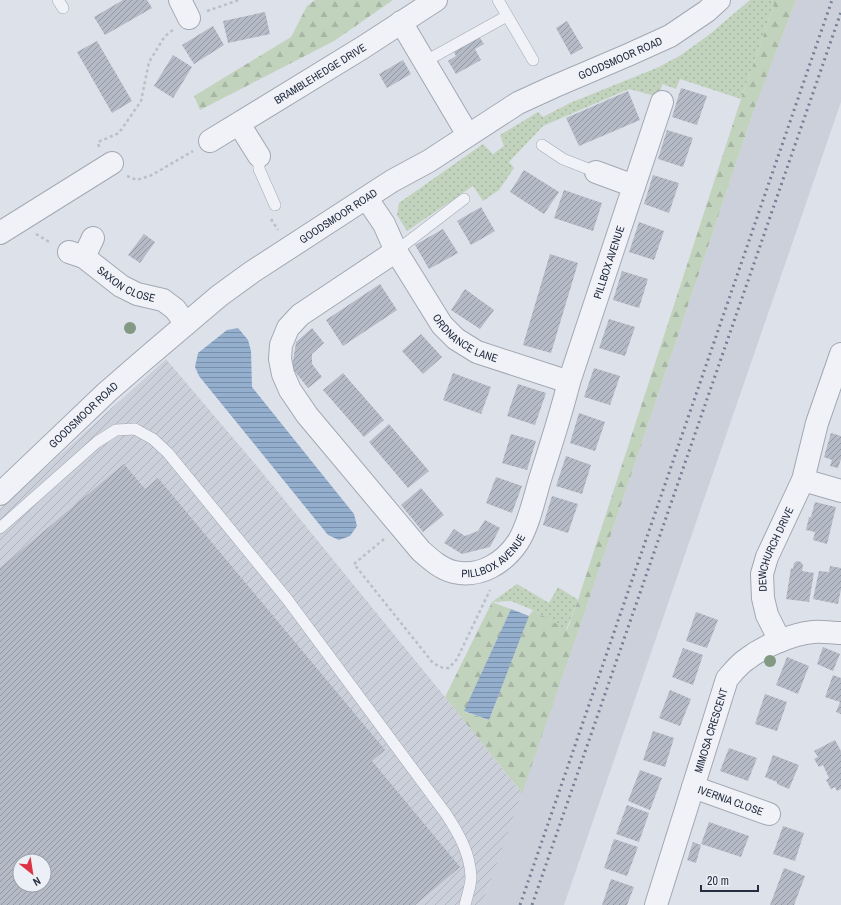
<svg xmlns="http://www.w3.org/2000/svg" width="841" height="905" font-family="'Archivo Narrow',sans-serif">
<defs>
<pattern id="industrial-furrows" width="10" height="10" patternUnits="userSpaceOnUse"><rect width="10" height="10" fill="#cbd0db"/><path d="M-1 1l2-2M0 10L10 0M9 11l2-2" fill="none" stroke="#aeb3bd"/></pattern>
<pattern id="grass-dots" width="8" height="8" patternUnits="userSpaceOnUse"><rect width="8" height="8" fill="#c2d3bd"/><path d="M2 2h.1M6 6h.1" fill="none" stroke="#a7b5a4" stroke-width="1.8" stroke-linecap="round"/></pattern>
<pattern id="forest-firs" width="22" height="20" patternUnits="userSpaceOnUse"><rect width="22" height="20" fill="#c2d3bd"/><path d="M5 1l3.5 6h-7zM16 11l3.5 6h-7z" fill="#a7b5a4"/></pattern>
<pattern id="water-rules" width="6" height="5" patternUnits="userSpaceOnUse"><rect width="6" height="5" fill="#94aecd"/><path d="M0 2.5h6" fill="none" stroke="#798ea8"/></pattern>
<pattern id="building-hatch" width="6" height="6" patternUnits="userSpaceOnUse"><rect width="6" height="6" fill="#b4bac6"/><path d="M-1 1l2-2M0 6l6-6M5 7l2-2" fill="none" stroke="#9298a2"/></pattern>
</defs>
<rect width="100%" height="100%" fill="#dde1e9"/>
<path fill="#cbd0db" d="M796 0H841V102L564 905H482L576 638 755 107Z"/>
<path fill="url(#industrial-furrows)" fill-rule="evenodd" d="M166 359 256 465 445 697 522 793 482 905H0V509ZM20 861H44V885H20Z"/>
<path fill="url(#grass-dots)" d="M750 0H772L774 5 741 99 680 79 676 89 662 84 659 97 629 89 543 126 509 162 514 168 499 190 483 201 473 186 407 231 397 215 399 203 483 144 493 154 504 146 500 135 538 112 543 117 570 103 659 67 681 55 710 34Z
M517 584 549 603 558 587 578 600 566 630 533 610 511 601 492 602Z"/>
<path fill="url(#forest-firs)" d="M315 0H393L334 41 200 110 194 96 291 37 307 6Z
M772 0H796L755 107 576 638 522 793 445 697 492 602 511 609 465 712 489 720 529 616 533 610 567 630 578 600 741 99 774 5Z"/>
<path fill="url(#water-rules)" d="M238 328 248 340 251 351 252 387 354 514 357 526 350 536 339 540 328 535 199 376 195 367 198 353 227 330Z
M511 609 529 616 489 720 464 711Z"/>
<path fill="url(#building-hatch)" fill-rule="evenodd" d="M123 0H147L152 8 105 35 94 17Z
M265 12 270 34 228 43 223 21Z
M567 21 583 48 571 55 556 28Z
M213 26 224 45 194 64 182 45Z
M478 35 484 44 475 49 481 60 456 74 448 61 456 56 453 50Z
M97 41 132 101 112 113 77 52Z
M173 55 192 67 173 98 154 86Z
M403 60 411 74 387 88 379 74Z
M681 88 707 96 697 125 672 117Z
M628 91 640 120 579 146 566 118Z
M667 130 693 138 683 167 658 159Z
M524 170 559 192 544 214 510 192Z
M653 175 679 183 669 213 644 204Z
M564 190 602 203 593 231 554 218Z
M481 207 495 231 471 245 457 221Z
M639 222 664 231 654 260 629 252Z
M443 229 458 253 429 269 415 245Z
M144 234 155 242 140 263 128 255Z
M550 254 578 263 551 353 523 345Z
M622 271 648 279 639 308 613 300Z
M380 284 397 310 343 346 326 320Z
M465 289 494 310 480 329 451 310Z
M609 319 635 327 625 356 599 348Z
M312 328 324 343 312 354V364L322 377 308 388 292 368 296 342Z
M421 334 442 357 423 374 402 351Z
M594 368 620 376 610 405 584 397Z
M343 373 384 420 364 437 323 390Z
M453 373 491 387 481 414 443 400Z
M518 384 546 393 535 425 507 416Z
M579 413 605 422 595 451 570 443Z
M389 424 429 471 408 488 369 442Z
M831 433 841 436V459L838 468 830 466 832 460 824 457Z
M511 434 536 441 527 470 502 463Z
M566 456 591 465 582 494 556 486Z
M124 464 145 489 158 478 385 750 372 761 460 867 415 905H0V568ZM20 861H44V885H20Z
M496 477 522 486 512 513 486 503Z
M421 488 444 515 423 532 401 505Z
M552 496 578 504 568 533 543 525Z
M815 502 836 507 827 544 813 540 815 532 806 530 809 517H811Z
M485 520 500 528 490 547 462 554 444 543 454 529 465 536 478 531Z
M797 561 801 562 803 565 802 571 814 573 809 602 786 599 791 568 793 569 794 563Z
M830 566 841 568V589L838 604 813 599 819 571 829 572Z
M696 612 718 620 707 648 686 641Z
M823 647 840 654 833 671 817 664Z
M683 648 703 655 693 685 672 677Z
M787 657 809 666 798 694 776 685Z
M833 675 841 678V714L836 712 840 702 825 697Z
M670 690 691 699 680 726 659 718Z
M765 694 787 702 777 731 755 724Z
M653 731 674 738 665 767 643 760Z
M835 740 841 751V789L837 791 835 787 831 789 826 780 829 778 823 765 819 767 814 759 818 757 814 751Z
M729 748 757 758 748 781 720 771Z
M773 755 799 765 789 789 777 784V782L765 777Z
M640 770 662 778 650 810 628 801Z
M627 805 649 813 639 842 616 834Z
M709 822 749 836 741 857 701 844Z
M783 826 804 833 795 861 773 854Z
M614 839 638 847 627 876 604 868Z
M693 842 701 845 696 863 687 860Z
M784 868 805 876 794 905H770Z
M611 879 634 887 627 905H602Z"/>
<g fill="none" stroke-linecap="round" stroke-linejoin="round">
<defs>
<path id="service" d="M58 0 63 8
M498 0 533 60
M424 62 507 16
M542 145 563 159 596 172
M259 156V169L275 205
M396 251 464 199
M0 528 97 442 116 430 135 429 153 439 168 453 287 599 446 814C459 834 470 853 471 877 471 886 467 896 465 905"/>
<g id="minor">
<path d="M180 0 189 18"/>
<path d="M401 22 468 135"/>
<path d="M239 124 259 156"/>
<path id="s1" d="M210 141 362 48 436 0"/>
<path d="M596 172 634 186"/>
<path id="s2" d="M367 199 384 224 396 251 442 325 456 339 477 352 569 382"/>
<path d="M0 233 112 163"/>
<path id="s3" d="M396 251 300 315 288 328 281 345 280 359 283 374 290 390 307 415 421 551C430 559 441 569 454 572 480 578 504 563 518 542 529 525 535 495 541 476 551 445 561 414 569 382L662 102"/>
<path d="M69 252 84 257 93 238"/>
<path id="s4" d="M84 257 121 286 137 294 163 300 175 309 186 324"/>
<path d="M803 480 841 491"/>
<path id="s5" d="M780 641 767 615 763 598 762 574 767 557 803 480 817 423 841 354"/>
<path id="s6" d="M693 787 769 814"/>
<path id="s7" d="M656 905 727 679C733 672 739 664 747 659 764 646 792 634 813 632 822 631 832 633 841 633"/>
</g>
<g id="tertiary">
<path id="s8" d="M0 494 107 392 145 359 219 296 252 272 392 181 429 161 518 103 553 87 628 55 670 36 707 11 719 0"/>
</g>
</defs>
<use href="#service" stroke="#a2a8b3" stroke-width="12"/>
<use href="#minor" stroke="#a2a8b3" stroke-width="24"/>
<use href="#tertiary" stroke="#a2a8b3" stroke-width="24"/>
<path stroke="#bbbfc8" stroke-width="2.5" stroke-dasharray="3 3" stroke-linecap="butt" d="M207 11 239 0
M99 147 98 142 119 133 141 101 149 62 165 36 173 30
M127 176 137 180 152 175 193 151
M271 219 278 230
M36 234 51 243
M384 539 354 564 433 663 443 668H449L457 659 490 590"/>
<use href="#service" stroke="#f0f2f7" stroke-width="11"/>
<use href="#minor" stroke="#f0f2f7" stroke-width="22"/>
<use href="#tertiary" stroke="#f0f2f7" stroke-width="22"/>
<path stroke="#758094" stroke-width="3" stroke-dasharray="2 4" stroke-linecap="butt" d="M520 905 832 0
M532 905 841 12"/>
</g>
<g fill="#829984">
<circle cx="130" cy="328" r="6"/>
<circle cx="770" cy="661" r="6"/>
</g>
<g text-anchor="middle" stroke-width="3" stroke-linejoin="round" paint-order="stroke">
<g font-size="11" fill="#252e41" stroke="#ecf0f6">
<text dy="4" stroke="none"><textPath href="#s8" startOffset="763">GOODSMOOR ROAD</textPath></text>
<text dy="4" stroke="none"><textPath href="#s1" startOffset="129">BRAMBLEHEDGE DRIVE</textPath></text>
<text dy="4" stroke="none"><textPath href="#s8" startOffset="439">GOODSMOOR ROAD</textPath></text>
<text dy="4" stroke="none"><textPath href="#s3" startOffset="815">PILLBOX AVENUE</textPath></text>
<text dy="4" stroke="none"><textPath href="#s4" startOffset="51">SAXON CLOSE</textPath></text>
<text dy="4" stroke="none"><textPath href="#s2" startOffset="174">ORDNANCE LANE</textPath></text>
<text dy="4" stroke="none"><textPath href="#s8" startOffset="115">GOODSMOOR ROAD</textPath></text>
<text dy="4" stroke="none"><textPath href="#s5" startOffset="98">DEWCHURCH DRIVE</textPath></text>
<text dy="4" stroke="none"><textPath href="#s3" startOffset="491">PILLBOX AVENUE</textPath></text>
<text dy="4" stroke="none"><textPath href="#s7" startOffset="183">MIMOSA CRESCENT</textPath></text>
<text dy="4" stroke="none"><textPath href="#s6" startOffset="40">IVERNIA CLOSE</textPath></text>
</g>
</g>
<g transform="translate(32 873) rotate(150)"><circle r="19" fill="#ecf0f6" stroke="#9ca2ae"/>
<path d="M0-3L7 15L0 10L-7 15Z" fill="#dc3347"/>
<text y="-6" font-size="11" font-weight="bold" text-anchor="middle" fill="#252e41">N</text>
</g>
<path d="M701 885v6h57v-6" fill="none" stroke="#252e41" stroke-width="2"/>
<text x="707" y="885" font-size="12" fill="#252e41" stroke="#ecf0f6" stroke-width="3" paint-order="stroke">20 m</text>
</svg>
